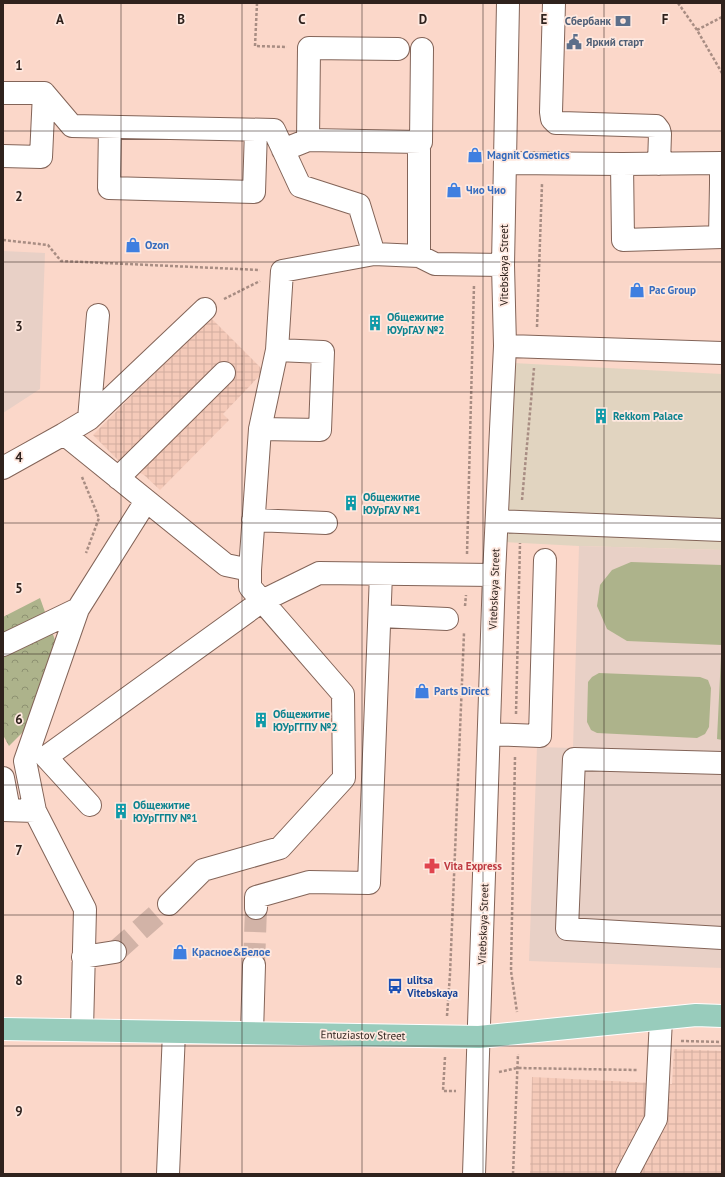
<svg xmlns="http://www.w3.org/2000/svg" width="725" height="1177" font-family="'PT Sans',sans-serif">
<defs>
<pattern id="industrial-grid" width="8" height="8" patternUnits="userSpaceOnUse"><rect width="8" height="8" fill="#f5cab9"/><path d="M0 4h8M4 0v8" fill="none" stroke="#d2ad9f"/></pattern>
<pattern id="forest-crowns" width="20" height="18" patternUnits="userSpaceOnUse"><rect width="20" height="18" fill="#adb38b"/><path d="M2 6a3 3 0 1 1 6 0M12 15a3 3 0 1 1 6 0" fill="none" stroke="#8d9171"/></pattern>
</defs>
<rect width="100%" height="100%" fill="#fbd7c9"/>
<path fill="#e1d4c0" d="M513 363 722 374V550L579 546 505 542Z"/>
<path fill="url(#industrial-grid)" d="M210 317 264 371 223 414 229 420 160 490 144 475 121 463 93 435Z
M674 1049 722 1051V1174H530L532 1077 672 1084Z"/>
<path fill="#e8d0c6" d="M3 251 45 253 40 389 3 413Z
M579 546 722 550V968L529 961 537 747 573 748Z"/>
<path fill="#adb38b" d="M631 562 722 565V645L627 641 607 629 597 606 600 585 612 570Z
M721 656H722V740L717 739Z
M599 673 700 677 708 680 711 688 709 727 705 734 697 738 597 733 591 730 587 722 588 682 592 677Z"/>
<path fill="url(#forest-crowns)" d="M40 598 55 640 26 729 9 746 3 735V617Z"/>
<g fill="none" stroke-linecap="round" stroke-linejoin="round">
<path stroke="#d2b3a7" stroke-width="22" stroke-dasharray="22 11" stroke-linecap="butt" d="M115 952 169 904
M254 965 256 908"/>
<defs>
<path id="minor" d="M554 3 551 112 552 119 556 123H561L656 126 659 130 660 134 659 164
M3 93H44L72 126 274 130 300 186 359 205 374 254
M110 127 109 188 254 192 256 130
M308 140 421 142 422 49
M283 150 308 140 309 48 398 49
M3 156 41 157 44 93
M505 163 622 164 722 163
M622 164 623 240 722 237
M720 237 721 184V164
M419 256V150
M505 346 722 353
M89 419 98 315
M260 429 320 430 323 352 277 350
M64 434 89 419 205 309
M3 468 64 434 226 565 250 570
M118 478 224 373
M253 520 326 523
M497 521 722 530
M380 616 447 619
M3 645 78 609
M489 734 540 736 545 560
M722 763 574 759 567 929 722 938
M3 778 9 810
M90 805 46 757 262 601 319 573 494 575
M3 810 35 811
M169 904 203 870 280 848 344 778 343 694 250 587V570L260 429 277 350 282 271 374 254 419 256 435 264 503 265
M256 908V897L309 882 369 883 381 574
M83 957 115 952
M82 1030 85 909 35 811 25 761 78 609 146 501
M252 1033 254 965
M168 1174 174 1032
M474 1174 494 575 505 346 503 265 508 3
M627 1174 656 1119 661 1019"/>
<path id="major" d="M3 1029 479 1037 696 1015 722 1016"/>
</defs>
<use href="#minor" stroke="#836458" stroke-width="24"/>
<use href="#major" stroke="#fff" stroke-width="24"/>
<path stroke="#a88d83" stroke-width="2.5" stroke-dasharray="3 2" stroke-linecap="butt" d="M257 3 255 46 287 47
M678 3 697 30 722 73
M697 30 722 17
M3 240 48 245 61 261 260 270
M224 299 260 281
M537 327 542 184
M82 477 99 518 86 553
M522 500 534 368
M467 554 474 285
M465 606 466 595
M516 714 520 543
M515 757 511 971 517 1012
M447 1016 450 974 464 633
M681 1041 722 1042
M445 1057 443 1091H456
M499 1072 517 1068 638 1070
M513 1174 518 1054"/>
<use href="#minor" stroke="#fff" stroke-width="22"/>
<use href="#major" stroke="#98ccbc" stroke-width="22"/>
</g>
<path fill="none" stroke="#2f221d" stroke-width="1" stroke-opacity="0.55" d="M121 3V1174M242 3V1174M362 3V1174M483 3V1174M604 3V1174M3 131H722M3 262H722M3 392H722M3 523H722M3 654H722M3 785H722M3 915H722M3 1046H722"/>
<defs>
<symbol id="bank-bare" viewBox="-9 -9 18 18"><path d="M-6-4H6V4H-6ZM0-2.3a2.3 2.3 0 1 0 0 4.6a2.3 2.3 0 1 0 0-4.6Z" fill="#5c6f8a" stroke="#fee8df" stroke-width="2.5" paint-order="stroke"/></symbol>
<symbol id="civic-bare" viewBox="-9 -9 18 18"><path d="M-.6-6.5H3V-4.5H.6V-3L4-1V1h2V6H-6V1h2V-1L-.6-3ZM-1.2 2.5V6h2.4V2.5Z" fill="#5c6f8a" stroke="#fee8df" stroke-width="2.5" paint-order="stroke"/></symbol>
<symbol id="shop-bare" viewBox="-9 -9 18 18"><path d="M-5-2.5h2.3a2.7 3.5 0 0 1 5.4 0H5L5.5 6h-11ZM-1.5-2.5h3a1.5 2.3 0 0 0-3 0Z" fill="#3f7fe0" stroke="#fee8df" stroke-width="2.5" paint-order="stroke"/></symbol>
<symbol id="building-bare" viewBox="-9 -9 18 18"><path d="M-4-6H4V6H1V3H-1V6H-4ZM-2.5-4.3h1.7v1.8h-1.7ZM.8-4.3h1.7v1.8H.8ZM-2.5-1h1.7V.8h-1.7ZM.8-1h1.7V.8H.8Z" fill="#0f9aa8" stroke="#fee8df" stroke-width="2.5" paint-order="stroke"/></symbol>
<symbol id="pharmacy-bare" viewBox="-9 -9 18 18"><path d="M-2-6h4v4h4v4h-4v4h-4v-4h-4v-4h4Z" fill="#e0444e" stroke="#fee8df" stroke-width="2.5" paint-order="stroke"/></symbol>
<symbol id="bus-bare" viewBox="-9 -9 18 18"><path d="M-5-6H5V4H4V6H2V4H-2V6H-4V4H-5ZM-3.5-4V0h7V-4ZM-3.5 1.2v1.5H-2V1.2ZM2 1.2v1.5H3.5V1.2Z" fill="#1a4fb4" stroke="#fee8df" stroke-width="2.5" paint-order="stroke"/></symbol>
</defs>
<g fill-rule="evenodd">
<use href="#bank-bare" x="612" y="10" width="22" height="22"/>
<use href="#civic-bare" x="563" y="31" width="22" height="22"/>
<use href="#shop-bare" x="464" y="144" width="22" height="22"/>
<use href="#shop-bare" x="443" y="179" width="22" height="22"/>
<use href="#shop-bare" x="122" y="234" width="22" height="22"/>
<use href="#shop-bare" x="626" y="279" width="22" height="22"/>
<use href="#building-bare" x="364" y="312" width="22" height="22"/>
<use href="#building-bare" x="590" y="405" width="22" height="22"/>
<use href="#building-bare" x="340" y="492" width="22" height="22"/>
<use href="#shop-bare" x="411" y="680" width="22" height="22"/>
<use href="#building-bare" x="250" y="709" width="22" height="22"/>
<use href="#building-bare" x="110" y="800" width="22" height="22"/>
<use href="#pharmacy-bare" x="421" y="855" width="22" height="22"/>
<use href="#shop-bare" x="169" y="941" width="22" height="22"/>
<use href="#bus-bare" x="384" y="975" width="22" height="22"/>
</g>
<g text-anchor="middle" stroke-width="3.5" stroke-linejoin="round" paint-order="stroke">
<g font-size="11" font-weight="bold" fill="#4e5e75" stroke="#fee8df" text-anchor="end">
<text x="611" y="25">Сбербанк</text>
<text x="586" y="46" text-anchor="start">Яркий старт</text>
</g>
<g font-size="11" font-weight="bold" fill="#366cbe" stroke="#fee8df" text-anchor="start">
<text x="487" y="159">Magnit Cosmetics</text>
<text x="466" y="194">Чио Чио</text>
<text x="145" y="249">Ozon</text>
<text x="649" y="294">Pac Group</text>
<text x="434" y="695">Parts Direct</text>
<text x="192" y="956">Красное&amp;Белое</text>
</g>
<g font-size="11" fill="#2f221d" stroke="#fee8df">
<text transform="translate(504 265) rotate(-90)" y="4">Vitebskaya Street</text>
<text transform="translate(494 589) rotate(-88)" y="4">Vitebskaya Street</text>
<text transform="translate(483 924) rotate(-88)" y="4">Vitebskaya Street</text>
<text transform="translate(363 1035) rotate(1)" y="4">Entuziastov Street</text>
</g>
<g font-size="11" font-weight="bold" fill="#0d838f" stroke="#fee8df" text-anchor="start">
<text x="387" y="321">Общежитие<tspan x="387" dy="13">ЮУрГАУ №2</tspan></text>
<text x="613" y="420">Rekkom Palace</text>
<text x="363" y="501">Общежитие<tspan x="363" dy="13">ЮУрГАУ №1</tspan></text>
<text x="273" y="718">Общежитие<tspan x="273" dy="13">ЮУрГГПУ №2</tspan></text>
<text x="133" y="809">Общежитие<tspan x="133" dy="13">ЮУрГГПУ №1</tspan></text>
</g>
<g font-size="11" font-weight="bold" fill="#be3a42" stroke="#fee8df" text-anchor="start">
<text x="444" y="870">Vita Express</text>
</g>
<g font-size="11" font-weight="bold" fill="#164399" stroke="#fee8df" text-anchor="start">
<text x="407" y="984">ulitsa<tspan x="407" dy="13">Vitebskaya</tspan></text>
</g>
</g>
<g font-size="13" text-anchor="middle" font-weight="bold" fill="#2f221d" stroke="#fee8df" stroke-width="3.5" stroke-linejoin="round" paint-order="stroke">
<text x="60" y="24">A</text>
<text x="181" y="24">B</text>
<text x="302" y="24">C</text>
<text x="423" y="24">D</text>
<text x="544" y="24">E</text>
<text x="665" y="24">F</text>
<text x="19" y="70">1</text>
<text x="19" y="201">2</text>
<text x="19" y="331">3</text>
<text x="19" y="462">4</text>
<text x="19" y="593">5</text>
<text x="19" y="724">6</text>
<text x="19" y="855">7</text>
<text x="19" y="985">8</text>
<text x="19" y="1116">9</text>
</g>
<rect width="725" height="1177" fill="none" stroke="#2f221d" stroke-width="8"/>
</svg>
